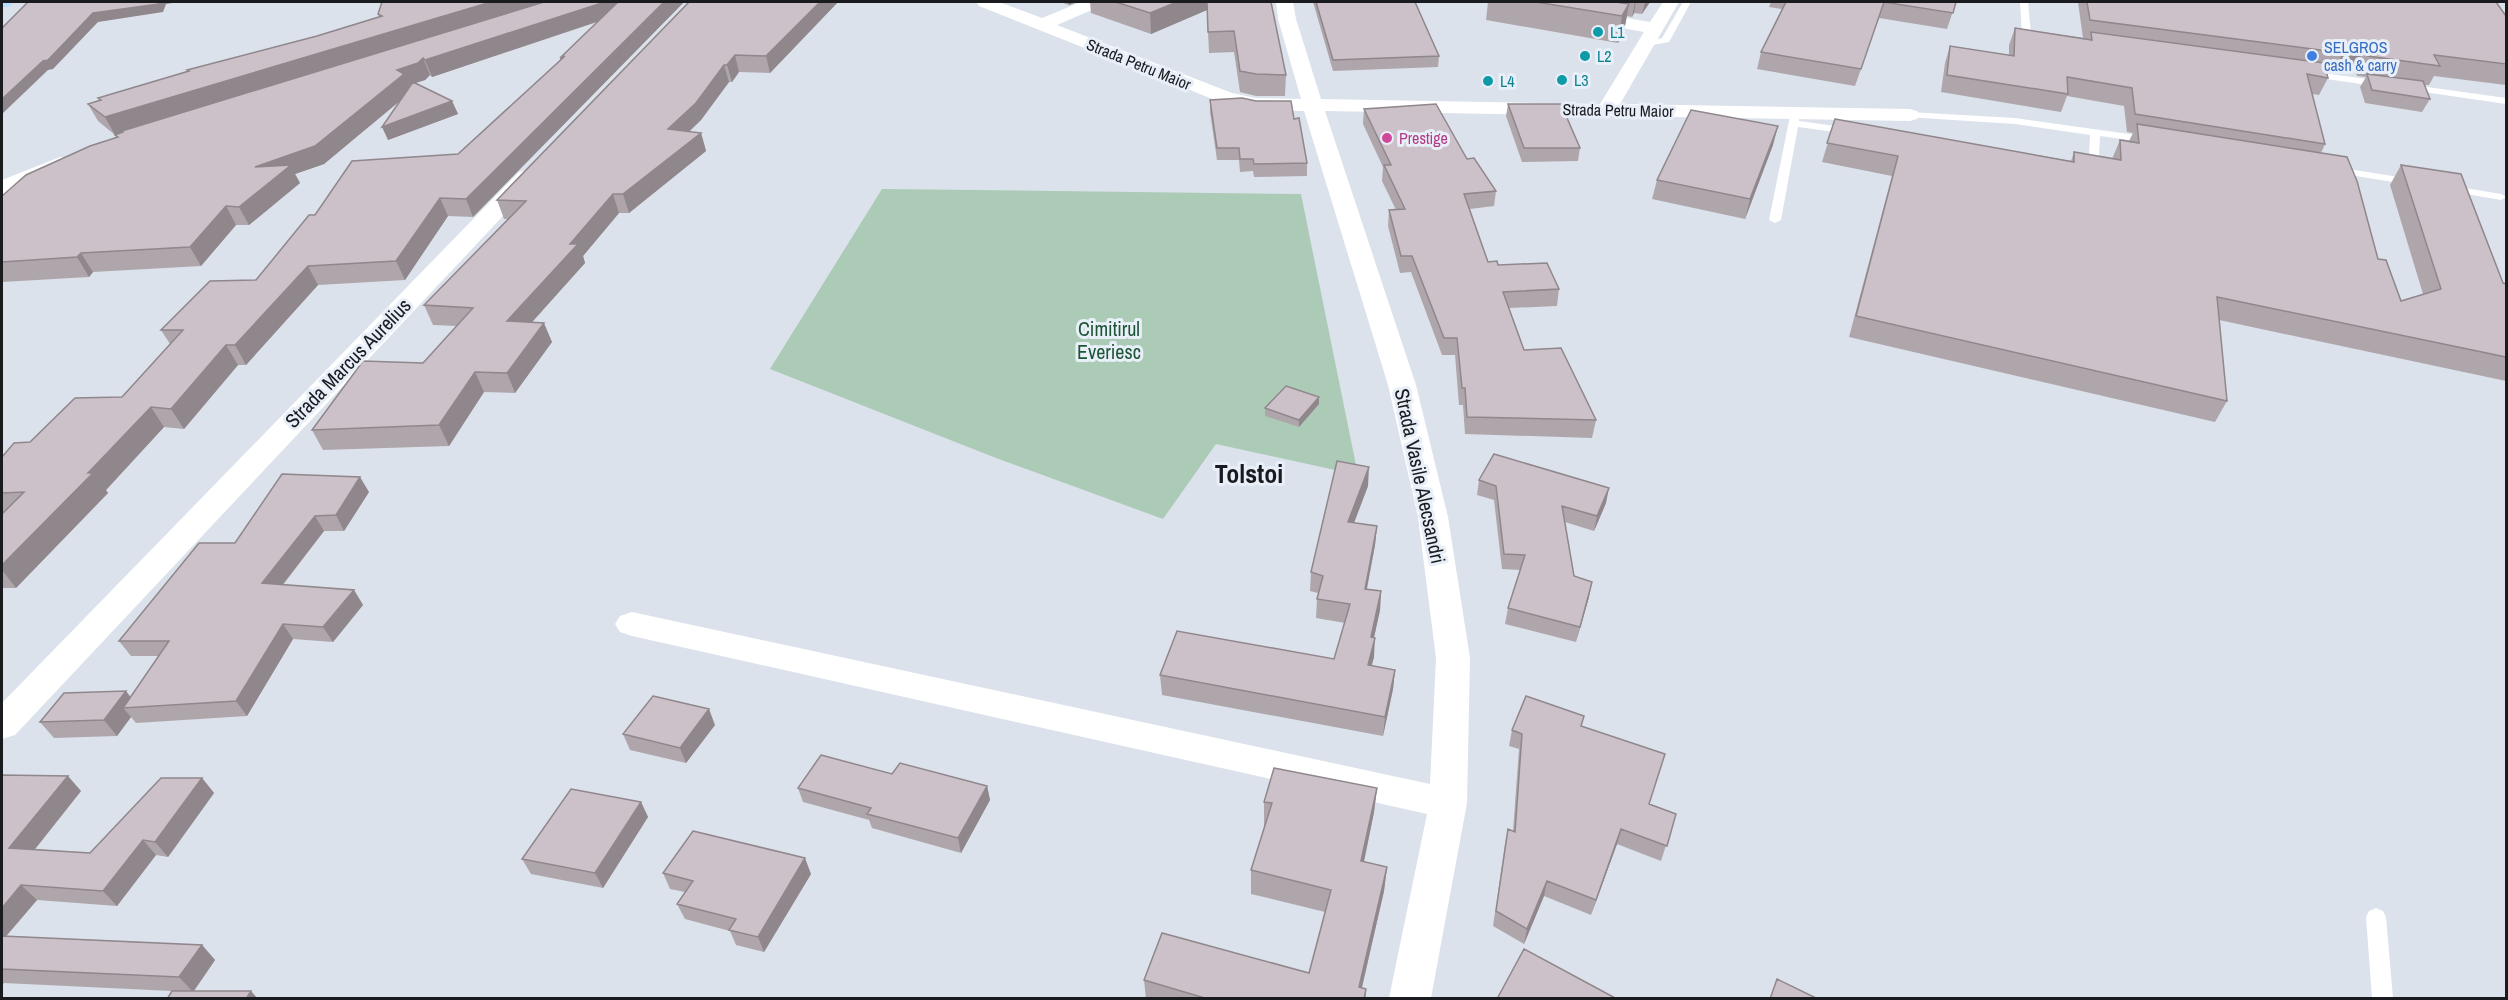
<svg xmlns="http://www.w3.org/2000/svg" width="2508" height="1000" font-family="'Archivo Narrow',sans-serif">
<rect width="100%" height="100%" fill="#dbe2eb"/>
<path fill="#abcbb6" d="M882 189 1301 194 1358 475 1216 444 1163 519 996 458 770 369Z"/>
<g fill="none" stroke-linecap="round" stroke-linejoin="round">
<path fill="#fff" fill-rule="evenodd" d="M1683 2H1691L1669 42 1642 47V43L1662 38Z
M2020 2H2028L2031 34 2044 36V40L2027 39 2022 36Z
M2308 71 2382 81 2387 84 2382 87 2305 76 2303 74Z
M2406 84 2506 98V104L2403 89 2401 87Z
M1791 111H1799V121L1850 128 1855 131 1850 134 1798 127 1781 220 1775 223 1769 220Z
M1910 112 2015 118 2151 137 2156 140 2151 143 2100 136 2099 156 2095 164 2081 169 2076 166 2086 162 2089 156 2090 135 2015 124 1906 117 1905 115Z
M2335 167 2412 179 2418 182 2412 185 2331 172V168Z
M2447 185 2501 194 2506 197 2501 200 2443 190V186Z
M2376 908 2383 911 2386 917 2393 998H2372L2366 917 2369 911Z"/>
<path fill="#fff" fill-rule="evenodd" d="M976 2H999L1042 18 1081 2H1103L1101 6 1057 25 1232 93 1256 98 1301 99 1278 19 1276 2H1293L1296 19 1321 99 1600 104 1644 32 1506 7 1500 6 1498 2H1534L1650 22 1663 2H1679L1620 104 1910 109 1917 111 1920 115 1917 119 1910 121 1325 111 1416 385 1448 517 1470 658 1467 803 1431 998H1389L1427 814 632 636 620 632 615 624 620 616 632 612 1430 784 1436 658 1418 517 1388 385 1304 111 1256 110 1220 102 979 6Z
M60 157 68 158 71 163 68 168 2 195V180Z
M527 170 535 172 538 177 535 182 15 735 2 739V703L519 172Z"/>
<path fill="#b6e1fe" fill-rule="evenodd" d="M2 2H13L10 6 2 8Z"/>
</g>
<path fill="#afa6ac" d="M382 2H684L473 217 448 216 405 280 318 285 246 365H238L184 429 164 427 106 490 108 493 16 588H2V457L122 397 170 344 161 330 256 280 315 215 458 154 560 60V58L597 22 432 77 430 75 425 80 415 83 452 101 458 114 388 140 401 99 324 164 295 174 300 183 249 225H236L201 266 93 272 89 277 2 282V196L116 137 115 135 98 121 88 104 99 100 98 98 188 71 187 70 317 36 379 17 378 14Z
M689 2H838L770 73 739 72 732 82H729L701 120 689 132 701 133 706 151 629 213H619L583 256 585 263 532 322 552 342 515 393 484 392 449 446 323 450 312 430 423 363 457 326 433 325 424 305 509 219H504L497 200Z
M1060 2H1077L1069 5Z
M1090 2H1271L1286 75 1285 96H1256L1240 92 1234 52 1209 53 1207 10 1151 34 1091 13Z
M1313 2H1415L1439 56 1438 67 1333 71Z
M1488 2H1650L1642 14 1634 13 1632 17 1627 16 1624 31 1618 43 1486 20Z
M1771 2H1956L1947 29 1879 18 1855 86 1757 69 1761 52 1782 9 1769 7Z
M2078 2H2496L2506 16V85L2434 76 2429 85H2424L2430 99 2422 112 2365 103 2360 87 2366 77 2357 76 2354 67 2333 72H2326L2328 78 2319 95 2312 94 2325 144 2321 153 2401 301 2423 294 2390 185 2401 165 2503 283 2506 284V381L2219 320 2227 401 2215 422 1849 337 1892 176 1822 162 1835 119 2071 161 2074 152 2112 159 2120 140 2129 141 2133 133 2127 132 2124 106 2067 96 2061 112 1941 92 1945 63 1950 46 2009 55V45L2015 28 2083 38Z
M1210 100 1294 119 1307 163V176L1254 177 1253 171 1240 172 1239 160H1217L1210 112Z
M1508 104 1580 148 1578 161 1522 162 1506 116Z
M1364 109 1467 159 1496 191 1494 206 1470 209 1488 262 1559 289 1557 306 1509 308 1524 350 1596 420 1592 438 1465 434 1463 405H1459L1455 355H1442L1411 272 1400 273 1388 226 1389 210H1396L1382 181 1383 167 1363 124Z
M1773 145 1745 219 1652 199 1657 180Z
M1319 397V404L1299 427 1265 416V408Z
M1479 480 1606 503 1594 531 1565 522 1574 576 1589 597 1576 642 1505 624 1508 608 1520 570 1502 569 1494 500 1477 495Z
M1368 486 1354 523 1377 526 1375 545 1367 589 1381 591 1380 610 1374 637V657L1371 665 1395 670 1393 689 1383 736 1162 695 1160 675 1334 659 1345 623 1316 618 1317 599 1318 593 1310 591 1311 572Z
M369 492 344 531H324L283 585 354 590 363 605 333 642 293 639 247 716 136 723 131 717 117 736 54 738 40 722 131 697 159 656H131L119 641 235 543Z
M715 725 686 763 630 750 623 734Z
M1582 726 1649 804 1676 814 1661 861 1617 844 1591 915 1544 896 1524 944 1493 926 1505 844 1508 829 1513 831 1519 749 1509 746 1512 730Z
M892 774 987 786 990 800 961 853 872 828 869 820 803 802 798 788Z
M2 775 81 791 35 849 90 853 202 778 214 793 168 857 156 855 117 906 37 900 6 936 202 945 215 960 194 991H172L4 983 2 986Z
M1377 788 1374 812 1364 862 1387 867 1384 891 1362 988 1366 989V999H1146L1144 980 1309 973 1325 912 1251 894V870L1265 826H1264V802Z
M641 802 648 817 603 888 531 874 522 859Z
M663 873 811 874 764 952 736 945 730 931 685 919 677 904 685 892 670 889Z"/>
<path fill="#8f878c" d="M159 2H179L166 4 163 12 98 22 53 69 48 70 2 114V99L93 13Z
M491 2H549L115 135 105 117Z
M605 2H626L629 11 432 77 425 60Z
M664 2H684L473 217 466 199Z
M820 2H838L770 73 766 56Z
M1068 2H1077L1069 5Z
M1177 2H1207V10L1151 34 1150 13Z
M1635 2H1636L1634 13 1632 17Z
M1645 2H1650L1642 14Z
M1629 4 1624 31 1618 43 1622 16Z
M2365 48 2354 67 2333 72 2343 53Z
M735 55 739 72 732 82 727 65Z
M423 58 430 75 425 80 409 85 412 91 324 164 295 174 300 183 249 225 239 207 255 167 397 70Z
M724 65 729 82 701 120 673 146 668 129Z
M452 101 458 114 388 140 382 127Z
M1778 126 1773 145 1745 219 1750 199Z
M701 133 706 151 629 213 623 194Z
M613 194 619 213 583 256 585 263 516 340 507 321 570 244Z
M440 198 448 216 405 280 396 261Z
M226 206 236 225 201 266 190 247Z
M81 253 93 272 89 277 77 257Z
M308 266 318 285 246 365 235 345Z
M544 323 552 342 515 393 507 373Z
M226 345 238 365 184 429 171 409Z
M475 372 484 392 449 446 439 425Z
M1319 397V404L1299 427V420Z
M151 407 164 427 106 490 108 493 16 588 2 570V565Z
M1369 467 1368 486 1347 541 1348 522Z
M360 477 369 492 344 531 336 515Z
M1609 488 1606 503 1594 531 1597 516Z
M315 516 324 531 272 598 262 583Z
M1377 526 1375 545 1363 608 1365 589Z
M1592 582 1589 597 1576 642Z
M354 590 363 605 333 642 323 627Z
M1381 591 1380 610 1370 656 1371 637Z
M283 624 293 639 247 716 236 701Z
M1375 638 1374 657 1367 684 1368 665Z
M1395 670 1393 689 1383 736 1385 717Z
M126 691 138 707 123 708 131 717 117 736 104 720Z
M709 709 715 725 686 763 680 748Z
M68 776 81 791 24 863 9 848Z
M202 778 214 793 168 857 155 842Z
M987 786 990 800 961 853 958 838Z
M1377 788 1374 812 1359 885 1361 861Z
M641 802 648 817 603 888 595 873Z
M1621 829 1617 844 1591 915 1596 900Z
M143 840 156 855 117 906 103 891Z
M805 858 811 874 764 952 758 937Z
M1387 867 1384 891 1359 999V987Z
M1547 881 1544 896 1524 944 1527 929Z
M21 885 37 900 2 941V908Z
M202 945 215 960 193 992 179 977Z
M251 991 258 999H246Z"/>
<path fill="#ccc1c8" stroke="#8f878c" stroke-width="1.5" d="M28 2H159V4L93 13 48 60 43 61 2 99V28Z
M382 2H491L105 117 88 104 101 100 98 98 189 71 187 70 317 36 382 16 378 14Z
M544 2H605L425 60 423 58 418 63 397 70 404 74 315 146 255 167 291 165 239 207 226 206 190 247 81 253 77 257 2 262V196L26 175 90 146 118 137 115 135 123 132 122 131Z
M618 2H664L466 199 440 198 396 261 308 266 235 345H226L171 409 151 407 88 473H93L2 565V514L24 492 2 493V457L14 443 30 442 75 398 122 397 183 330H161L210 281 256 280 309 215H315L352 161 458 154 565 56 560 58Z
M689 2H820L766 56 735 55 727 65H724L696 103 668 129 701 133 623 194H613L570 244H578L507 321 544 323 507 373 475 372 439 425 312 430 363 361 423 363 473 308 424 305 526 201 497 200Z
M1116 2H1177L1150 13Z
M1207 2H1271L1286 75 1256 74 1240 71 1234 31 1208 32Z
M1316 2H1415L1439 56 1333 60Z
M1536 2H1616L1629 4 1622 16Z
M1786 2H1956L1953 13 1884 2 1861 69 1761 52Z
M2087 2H2496L2506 16V64L2434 55 2440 66 2368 56 2365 48 2343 53 2090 20Z
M2015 28 2092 40 2091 32 2324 63 2328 78 2307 74 2325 144 2135 114 2132 88 2067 77 2068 94 1947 75 1950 46 2014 56Z
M2367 74 2423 81 2430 99 2372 90Z
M413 82 452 101 382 127Z
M1242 98 1256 101H1291L1294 119 1299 118 1307 163 1254 164 1253 159H1240L1239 148H1217L1210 100Z
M1436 104 1467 159 1474 158 1496 191 1464 194 1488 262 1497 261 1498 265 1547 263 1559 289 1503 292 1524 350 1561 348 1596 420 1467 417 1465 388H1462L1457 338H1444L1412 256H1401L1389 210 1405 209 1384 165H1391L1364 109Z
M1508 104H1561L1580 148H1524Z
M1691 110 1778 126 1750 199 1657 180Z
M1835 119 2074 162V152L2121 160 2120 140 2139 143 2137 124 2347 157 2357 181 2378 259 2386 260 2401 301 2441 289 2401 165 2461 174 2503 283 2506 284V357L2217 297 2227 401 1856 316 1898 156 1827 143Z
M1286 386 1319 397 1299 420 1265 408Z
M1494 454 1609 488 1597 516 1562 506 1574 576 1592 582 1580 627 1508 608 1525 555 1504 554 1496 486 1479 480Z
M1337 461 1369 467 1348 522 1377 526 1365 589 1381 591 1371 637 1375 638 1368 665 1395 670 1385 717 1160 675 1177 631 1334 659 1350 604 1317 599 1323 576 1311 572Z
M282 474 360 477 336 515 315 516 262 583 354 590 323 627 283 624 236 701 123 708 169 641H119L199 543H235Z
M126 691 104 720 40 722 64 693Z
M653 696 709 709 680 748 623 734Z
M1526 696 1584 716 1581 726 1665 754 1649 804 1676 814 1667 846 1621 829 1596 900 1547 881 1527 929 1496 911 1508 829 1515 832 1522 734 1512 730Z
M821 755 892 774 900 763 987 786 958 838 867 814 871 808 798 788Z
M1274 768 1377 788 1361 861 1387 867 1359 987 1366 989 1364 999H1208L1144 980 1162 933 1309 973 1331 890 1251 870 1272 803 1264 802Z
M2 775 68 776 9 848 90 853 161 778H202L155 842 143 840 103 891 21 885 2 908Z
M571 789 641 802 595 873 522 859Z
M693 831 805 858 758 937 729 930 736 919 677 904 693 881 663 873Z
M2 936 202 945 179 977 2 969Z
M1524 949 1617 999H1497Z
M1777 979 1818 999H1770Z
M172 991H251L246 999H167Z"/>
<g fill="#0f9aa8" stroke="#e8eff8" stroke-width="2">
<circle cx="1598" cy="32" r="6"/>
<circle cx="1585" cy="56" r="6"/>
<circle cx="1562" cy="80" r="6"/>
<circle cx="1488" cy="81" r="6"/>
</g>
<circle fill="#3f7fe0" stroke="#e8eff8" stroke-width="2" cx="2312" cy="56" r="6"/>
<circle fill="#d1479c" stroke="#e8eff8" stroke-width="2" cx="1387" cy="138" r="6"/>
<g text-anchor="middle" stroke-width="6" stroke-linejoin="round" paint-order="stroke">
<g font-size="16" fill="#0d838f" stroke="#e8eff8" text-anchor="start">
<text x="1610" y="38">L1</text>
<text x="1597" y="62">L2</text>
<text x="1574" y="86">L3</text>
<text x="1500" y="87">L4</text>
</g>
<g font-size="16" fill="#366cbe" stroke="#e8eff8" text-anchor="start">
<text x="2324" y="53">SELGROS<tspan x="2324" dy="18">cash &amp; carry</tspan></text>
</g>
<g font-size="16" fill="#191b1e" stroke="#e8eff8">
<text transform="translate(1139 64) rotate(22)" y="6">Strada Petru Maior</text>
<text transform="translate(1618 110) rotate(1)" y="6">Strada Petru Maior</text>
</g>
<g font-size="16" fill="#b23c85" stroke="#e8eff8" text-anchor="start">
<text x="1399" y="144">Prestige</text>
</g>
<g font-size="20" fill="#1d5536" stroke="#e8eff8">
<text x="1109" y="336">Cimitirul<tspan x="1109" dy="23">Everiesc</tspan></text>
</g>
<g font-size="20" fill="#191b1e" stroke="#e8eff8">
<text transform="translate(348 363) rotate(-46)" y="7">Strada Marcus Aurelius</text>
<text transform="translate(1420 476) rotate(78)" y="7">Strada Vasile Alecsandri</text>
</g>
<g font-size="26" font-weight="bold" fill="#191b1e" stroke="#e8eff8">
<text x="1249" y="483">Tolstoi</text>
</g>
</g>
<rect width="2508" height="1000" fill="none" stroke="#191b1e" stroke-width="6"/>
</svg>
